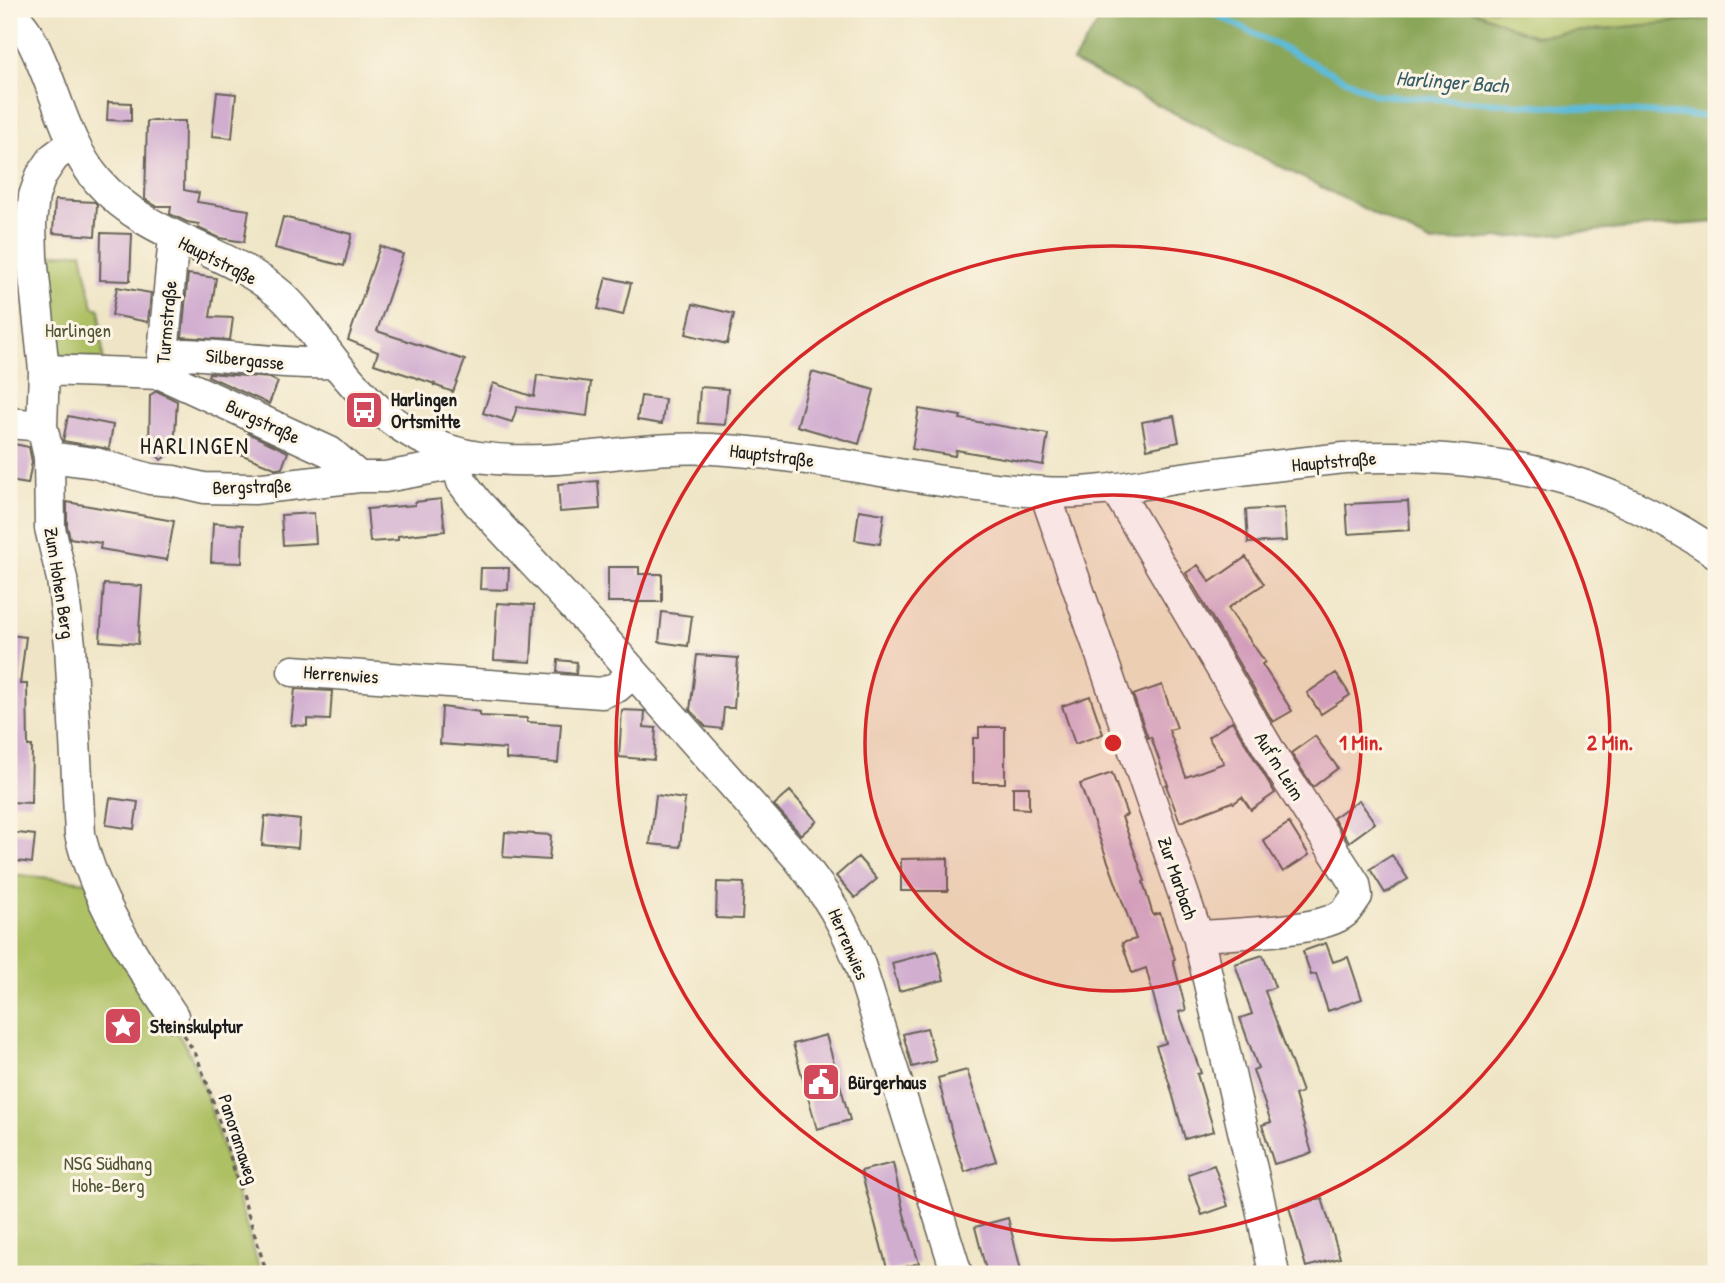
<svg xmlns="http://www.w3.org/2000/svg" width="1725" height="1283" font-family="'Patrick Hand',sans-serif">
<rect width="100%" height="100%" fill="#fcf5e5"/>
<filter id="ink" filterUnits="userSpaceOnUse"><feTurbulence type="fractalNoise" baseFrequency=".0143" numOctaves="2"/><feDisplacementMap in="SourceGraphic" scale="14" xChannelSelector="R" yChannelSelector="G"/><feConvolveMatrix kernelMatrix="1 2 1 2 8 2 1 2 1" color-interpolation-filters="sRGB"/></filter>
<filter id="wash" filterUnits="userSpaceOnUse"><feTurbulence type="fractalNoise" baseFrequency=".00686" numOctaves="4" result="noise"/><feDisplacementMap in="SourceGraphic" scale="28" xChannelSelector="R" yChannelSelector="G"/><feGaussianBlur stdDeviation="1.57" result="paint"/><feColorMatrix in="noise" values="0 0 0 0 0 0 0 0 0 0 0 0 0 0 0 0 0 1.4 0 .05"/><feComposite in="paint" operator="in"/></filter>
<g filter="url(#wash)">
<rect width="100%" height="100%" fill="#efe5c6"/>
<path fill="#adc063" stroke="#646e40" stroke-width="2" d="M1470 9H1716V18L1534 36Z
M82 252 93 307 100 309 103 360 58 355 47 255Z
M9 874 88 882 190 1054 206 1094 261 1274H9Z"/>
<path fill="#8aa659" stroke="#53613a" stroke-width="2" d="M1107 9H1470L1534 36 1716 18V222L1432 243 1073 62Z"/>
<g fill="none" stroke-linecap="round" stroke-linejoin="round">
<path stroke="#5cbbda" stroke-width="6" d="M1205 9 1376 95 1716 117"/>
</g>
<g id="blocks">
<path fill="#d1add0" d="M217 92 236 94 232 138 212 136Z
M108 102 131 103V121L107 120Z
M147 121H185L184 190 199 193 197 202 249 210 244 242 220 238 198 228 199 224 187 222 170 214 171 206H156L145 199Z
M55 200 95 202 97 205 95 236 53 233Z
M283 217 352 234 344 266 275 248Z
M101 233 132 234 130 281 100 280Z
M380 246 403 254 377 331 465 360 453 392 434 385 435 384 374 364 378 352 348 340Z
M188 274 216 278 210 317 233 318 230 340 182 337Z
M606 277 631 283 623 315 598 309Z
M117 287 151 293 148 322 112 315Z
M693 304 734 314 727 344 686 334Z
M812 372 874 390 859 444 797 426Z
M209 373 270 378 278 382 269 404 208 376Z
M537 375 591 382 587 416 517 407 512 422 483 413 493 383 534 397Z
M700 387 728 389 725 425 698 423Z
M157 391 177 401 174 450 161 460 149 446 150 395Z
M641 396 665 399 662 424 637 420Z
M919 409 961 416 960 419 1048 434 1043 465 956 450 955 456 912 449Z
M68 416 113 425 109 449 63 441Z
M1174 416 1179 442 1147 449 1142 422Z
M248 433 288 452 282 468 277 469 240 454Z
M9 443 29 447 32 462 28 484 9 481Z
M598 481 600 509 560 512 558 484Z
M441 499 445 531 398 536V540L370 542 367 509 415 505V502Z
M1408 501 1410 530 1348 534 1346 504Z
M67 502 174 521 167 560 100 549 101 543 70 538 67 526Z
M1284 508 1286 541 1248 543 1246 510Z
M859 510 884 514 880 544 855 540Z
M314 513 316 543 283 545 281 515Z
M213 523 243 525 242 563 211 562Z
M1246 557 1264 584 1228 608 1265 662 1262 664 1292 711 1273 722 1186 573 1198 565 1210 582Z
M608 567H639V574H662V602H608Z
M481 568H509L508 590 480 589Z
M104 584 142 586 138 644 100 641Z
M497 603 534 605 531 662 494 660Z
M662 612 692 616 688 646 659 642Z
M9 635 26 637 20 684H27L28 746H32L31 803 9 802Z
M697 655 738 658 734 708H724L722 729 706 727 690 710Z
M558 660 577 662 576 674 557 672Z
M1336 673 1350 695 1321 714 1307 693Z
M1162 685 1177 728 1169 730 1186 777 1224 763 1208 737 1232 721 1275 793 1251 810 1242 797 1234 803 1232 802 1180 822 1166 785H1168L1151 737 1148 738 1133 695Z
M295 689 332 691 330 720 307 719V726L291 725Z
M1090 696 1103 734 1075 744 1062 706Z
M442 707 480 712V716L527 718V722L561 724 558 763 506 759V749L440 744Z
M622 710 645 711 644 727 656 728 654 760 619 757Z
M979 727H1005V783H973V738H979Z
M1315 736 1338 768 1313 787 1291 753Z
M1112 773 1127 815 1122 817 1145 881 1143 882 1153 915 1160 913 1175 959 1173 960 1186 1010 1179 1012 1201 1073 1197 1074 1214 1131 1185 1139 1169 1082 1156 1046 1166 1043 1146 968 1132 973 1122 943 1136 939 1080 784Z
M1013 787H1029V809L1013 808Z
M790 791 817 821 801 835 774 805Z
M656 795 685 799 680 847 650 844Z
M110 798 138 802 134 829 106 825Z
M1359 800 1375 823 1349 842 1333 818Z
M265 816 300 820 298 848 262 845Z
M1289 823 1309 855 1283 872 1263 840Z
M9 832 35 835 32 863 9 860Z
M505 832 551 835 549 860 503 857Z
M1392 855 1408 879 1385 893 1370 869Z
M858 857 877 879 855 898 836 876Z
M948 858V891H901V859Z
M717 882 744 883 742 919 716 918Z
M1326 943 1333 962 1348 957 1362 999 1328 1011 1316 974 1311 975 1303 951Z
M937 951 944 980 899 991 892 963Z
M1263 955 1275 987 1265 991 1302 1092 1295 1095 1312 1153 1274 1164 1262 1125 1271 1122 1253 1070 1258 1068 1240 1018 1252 1014 1235 964Z
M927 1028 936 1061 912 1067 903 1034Z
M826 1035 850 1120 817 1129 793 1044Z
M967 1070 996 1161 965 1172 953 1137 938 1078Z
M893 1163 904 1214 919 1263 888 1272 861 1171Z
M1214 1165 1228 1206 1202 1215 1188 1174Z
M1322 1198 1340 1258 1306 1267 1289 1207Z
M1008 1218 1022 1274H987L975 1227Z"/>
</g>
</g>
<g filter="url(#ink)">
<use href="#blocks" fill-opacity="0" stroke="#666258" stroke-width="2"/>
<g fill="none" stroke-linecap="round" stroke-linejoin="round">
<defs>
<path id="minor" d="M9 10C15 18 23 25 28 34 55 81 62 139 98 181 148 239 225 247 281 295 298 310 312 331 325 349 361 397 392 430 449 450 528 476 629 444 712 449 823 455 932 486 1043 492 1087 495 1132 486 1174 479 1231 471 1287 464 1344 458 1409 455 1478 458 1542 473 1602 487 1665 518 1716 553
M73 143 54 157 41 176 34 196 31 224 32 257 44 370 42 426 49 457 50 528 62 579 70 645 80 834C95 901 136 960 173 1016
M336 363C285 365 235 356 185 354L161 374 330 452 359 477
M44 370 161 374 174 237
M9 423 42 426
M453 451 462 482 477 502 604 639 797 857C827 895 845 923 861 968L957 1274
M49 457 95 463 150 479 174 481 204 488 254 489 359 477H385L457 464
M1115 488 1280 768 1355 884 1357 896C1353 901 1349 909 1344 913 1323 932 1228 934 1198 936
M1045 493 1198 936 1261 1208 1274 1274
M293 671 602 693 617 687 633 673"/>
</defs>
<use href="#minor" stroke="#666258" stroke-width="33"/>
<path stroke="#666258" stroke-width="3.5" stroke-dasharray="5 5" stroke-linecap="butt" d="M184 1035 196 1055 208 1086 267 1274"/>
<use href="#minor" stroke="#fff" stroke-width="30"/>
</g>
</g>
<circle cx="1113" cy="743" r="248" fill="#d62828" fill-opacity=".12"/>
<g fill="none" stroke="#d62828" stroke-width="3.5">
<circle cx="1113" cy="743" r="248"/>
<circle cx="1113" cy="743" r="497"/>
</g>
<defs>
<symbol id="bus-square" viewBox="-11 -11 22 22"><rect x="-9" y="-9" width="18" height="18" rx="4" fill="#d1495b" stroke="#fcf5e5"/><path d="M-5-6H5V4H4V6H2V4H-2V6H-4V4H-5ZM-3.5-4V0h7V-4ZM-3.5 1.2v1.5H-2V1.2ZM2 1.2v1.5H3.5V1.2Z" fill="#fff"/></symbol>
<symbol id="sight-square" viewBox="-11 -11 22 22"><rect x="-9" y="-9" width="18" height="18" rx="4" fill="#d1495b" stroke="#fcf5e5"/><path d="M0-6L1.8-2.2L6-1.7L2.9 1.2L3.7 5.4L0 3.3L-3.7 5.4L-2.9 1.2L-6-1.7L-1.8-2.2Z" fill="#fff"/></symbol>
<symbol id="civic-square" viewBox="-11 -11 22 22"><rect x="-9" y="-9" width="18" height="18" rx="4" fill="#d1495b" stroke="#fcf5e5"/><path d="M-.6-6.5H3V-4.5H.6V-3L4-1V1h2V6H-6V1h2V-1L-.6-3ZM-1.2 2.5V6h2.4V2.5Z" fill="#fff"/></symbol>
</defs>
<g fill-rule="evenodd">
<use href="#bus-square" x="342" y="388" width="44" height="44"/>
<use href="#sight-square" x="101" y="1004" width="44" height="44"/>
<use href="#civic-square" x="799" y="1060" width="44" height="44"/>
</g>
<g text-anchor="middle" stroke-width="6" stroke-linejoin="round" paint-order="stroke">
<g font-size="19" fill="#1c1c1c" stroke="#fcf5e5">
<text transform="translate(218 260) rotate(27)" y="7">Hauptstraße</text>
<text transform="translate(166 322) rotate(-85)" y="7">Turmstraße</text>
<text transform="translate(245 359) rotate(6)" y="7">Silbergasse</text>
<text transform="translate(263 421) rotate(25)" y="7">Burgstraße</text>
<text transform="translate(772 455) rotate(7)" y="7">Hauptstraße</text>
<text transform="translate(1334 461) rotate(-5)" y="7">Hauptstraße</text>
<text transform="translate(252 486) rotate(-2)" y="7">Bergstraße</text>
<text transform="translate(60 583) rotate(81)" y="7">Zum Hohen Berg</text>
<text transform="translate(341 674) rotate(4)" y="7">Herrenwies</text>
<text transform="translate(1280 766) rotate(58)" y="7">Auf'm Leim</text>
<text transform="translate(1178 878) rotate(71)" y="7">Zur Marbach</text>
<text transform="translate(849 944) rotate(67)" y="7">Herrenwies</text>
<text transform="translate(239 1139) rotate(72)" y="7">Panoramaweg</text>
</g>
<g font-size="19" fill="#4f5535" stroke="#fcf5e5">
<text x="78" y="337">Harlingen</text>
<text x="108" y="1170">NSG Südhang<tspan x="108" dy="22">Hohe-Berg</tspan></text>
</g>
<g font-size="19" font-weight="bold" fill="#1c1c1c" stroke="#fcf5e5" text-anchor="start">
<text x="391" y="406">Harlingen<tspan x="391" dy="22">Ortsmitte</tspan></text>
<text x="150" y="1033">Steinskulptur</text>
<text x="848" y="1089">Bürgerhaus</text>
</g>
<g font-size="21" font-style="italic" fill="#365c68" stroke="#fcf5e5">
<text transform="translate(1452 82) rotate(4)" y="7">Harlinger Bach</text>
</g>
<g font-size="23" letter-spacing="2" fill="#1c1c1c" stroke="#fcf5e5">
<text x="195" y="454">HARLINGEN</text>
</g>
</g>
<circle cx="1113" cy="743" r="10" fill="#d62828" stroke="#fcf5e5" stroke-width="3.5"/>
<g font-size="21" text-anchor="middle" font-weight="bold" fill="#d62828" stroke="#fcf5e5" stroke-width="6" stroke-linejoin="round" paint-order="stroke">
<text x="1361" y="750">1 Min.</text>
<text x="1610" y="750">2 Min.</text>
</g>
<rect width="1725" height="1283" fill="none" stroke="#fcf5e5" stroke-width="35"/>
</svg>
